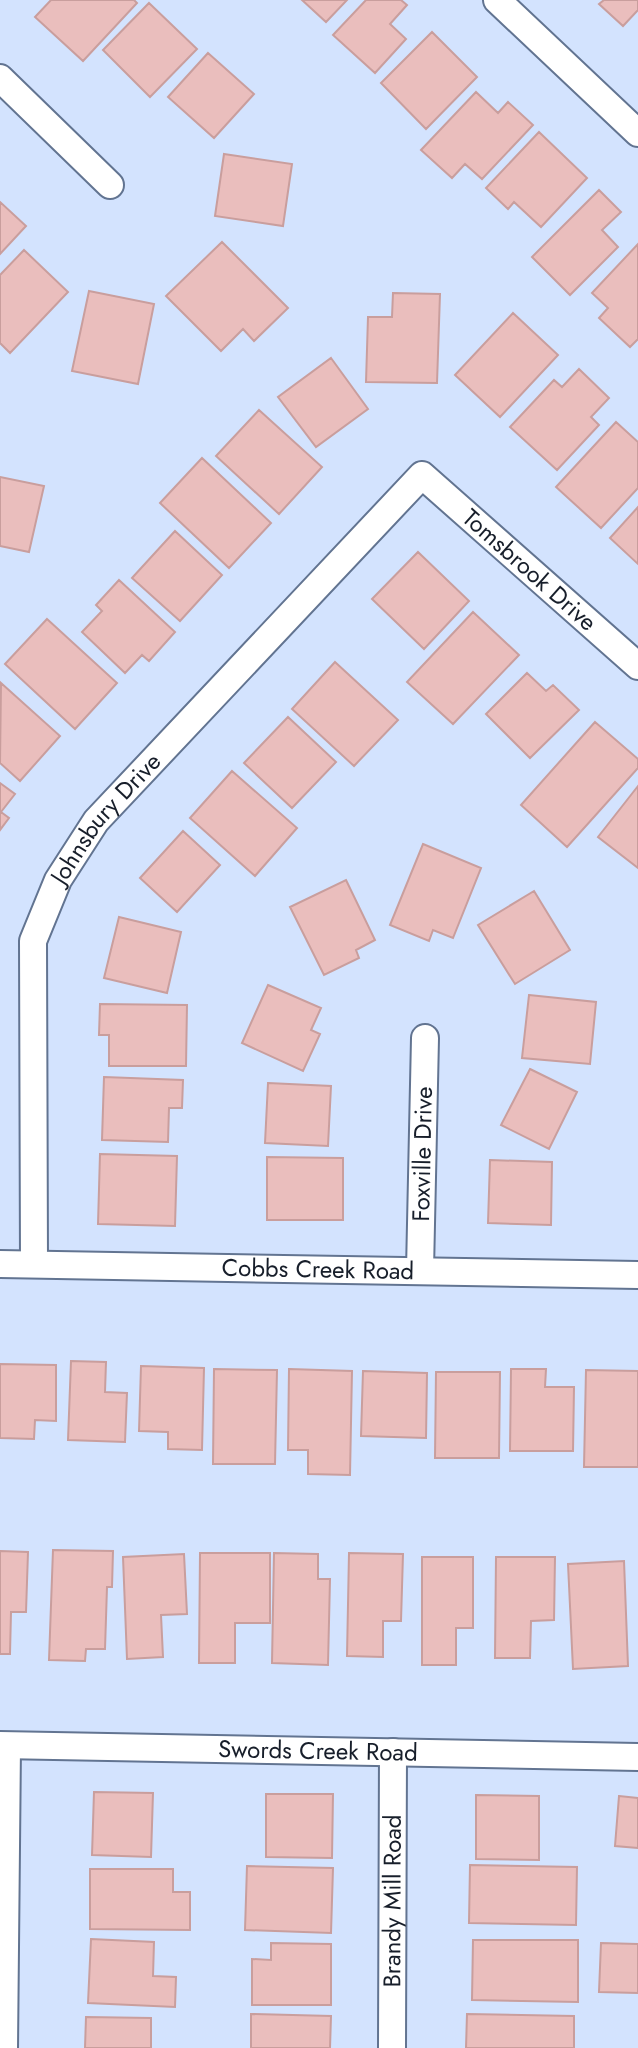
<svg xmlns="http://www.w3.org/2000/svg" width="638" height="2048" font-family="Jost,sans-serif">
<rect width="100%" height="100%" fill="#d3e3fe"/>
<path fill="#eabebd" stroke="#c99e9d" stroke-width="2" d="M51 0H134L137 3 83 61 35 17Z
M302 0H347L326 22Z
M366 0H401L407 5 390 24 406 39 375 73 333 35Z
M604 0H638V10L623 26 599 4Z
M149 3 197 49 150 97 103 50Z
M432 32 477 77 426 129 381 83Z
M208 53 254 94 214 138 168 97Z
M476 92 498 113 508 102 533 125 482 179 465 164 452 178 421 150Z
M539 132 587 178 541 227 514 202 508 209 486 188Z
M224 154 292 164 283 226 215 216Z
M599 190 621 212 602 230 618 247 570 295 532 257Z
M0 202 26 226 0 254Z
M222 242 288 308 254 341 243 329 221 351 166 296Z
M638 244V339L630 347 599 318 608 308 592 293Z
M24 250 68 292 10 353 0 343V275Z
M89 291 154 304 138 384 72 371Z
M393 293 440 294 437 383 366 382 368 317H392Z
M513 313 558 355 500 417 455 375Z
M331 358 368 409 316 447 278 397Z
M579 369 609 398 591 417 599 425 557 470 510 427 554 380 562 387Z
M259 410 322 467 279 514 216 456Z
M616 422 638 442V488L601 528 556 487Z
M202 458 271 523 229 568 160 503Z
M0 477 44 486 29 552 0 546Z
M638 507V564L610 538Z
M175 531 222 575 180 621 132 578Z
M418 552 469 601 424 649 372 599Z
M119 580 175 632 149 661 142 655 125 673 82 632 102 611 96 605Z
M473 612 519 655 453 724 407 682Z
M47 619 117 683 75 729 5 664Z
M335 662 398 720 354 766 292 709Z
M527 673 546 691 553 685 579 710 530 758 486 714Z
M1 683 60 736 20 781 0 763Z
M288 717 336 762 292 808 244 763Z
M595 722 638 759V768L567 847 521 805Z
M232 771 297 828 255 876 190 818Z
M0 783 15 794 1 812 9 818 0 830Z
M638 786V868L598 837Z
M183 831 220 865 177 912 140 878Z
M423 844 481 868 453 938 433 930 429 941 390 925Z
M346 880 375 940 356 950 359 958 324 975 290 907Z
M534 891 570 950 515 984 478 925Z
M119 917 181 932 167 993 104 978Z
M268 985 321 1008 311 1030 320 1034 303 1071 242 1043Z
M529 995 596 1002 590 1064 522 1058Z
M100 1004 187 1005 186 1066H109V1035H99Z
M530 1069 577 1092 549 1149 501 1125Z
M104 1077 183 1080 182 1108H169L168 1142 102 1140Z
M268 1083 331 1086 328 1146 265 1143Z
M100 1154 177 1156 175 1226 98 1224Z
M267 1157 343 1158V1220H267Z
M490 1160 552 1162 551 1225 488 1223Z
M71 1361 106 1362 105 1392 127 1393 125 1442 68 1440Z
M0 1364 56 1365V1421L35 1420 34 1439 0 1438Z
M141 1366 204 1368 202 1450 168 1449V1432L139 1431Z
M214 1369 277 1370 275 1464H213Z
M289 1369 352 1371 350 1475 308 1474V1450H288Z
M511 1369H546L545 1387H574L573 1451H510Z
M586 1370 638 1371V1467H584Z
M363 1371 427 1373 426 1438 361 1436Z
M436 1372H500L499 1458H435Z
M53 1550 113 1551 112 1587H107L105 1649H86L85 1661 49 1660Z
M0 1551 28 1552 26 1612H11L10 1654H0Z
M200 1553H270V1623H235V1663H199Z
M274 1553 318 1554V1579H330L328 1665 272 1663Z
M349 1553 403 1554 401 1621H383V1657L347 1656Z
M184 1554 187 1614 161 1615 163 1657 127 1659 123 1557Z
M422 1557H473V1628H456V1665H422Z
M496 1557H555L554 1620 531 1621 530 1658H495Z
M624 1561 628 1666 573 1669 568 1564Z
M94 1792 153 1793 151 1857 92 1855Z
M266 1794H333L332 1858 266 1857Z
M476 1795 539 1796V1860L476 1859Z
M619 1796 638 1798V1848L615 1846Z
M470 1865 577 1867 576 1925 469 1923Z
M247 1866 333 1868 331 1933 245 1930Z
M90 1869H173V1892H190V1930L90 1929Z
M91 1939 154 1942 153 1976 176 1977 175 2007 88 2003Z
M473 1940H578V2002L472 2000Z
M271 1943 331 1944V2005H252V1959L271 1960Z
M601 1943 638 1944V1993L599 1992Z
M251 2014 331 2016 330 2048H251Z
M467 2014 574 2016V2048H466Z
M86 2017 151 2018V2048H85Z"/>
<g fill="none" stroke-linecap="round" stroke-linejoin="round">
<defs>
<g id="street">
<path d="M497 0 638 133"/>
<path d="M0 78 110 185"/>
<path id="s1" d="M0 1264 638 1275"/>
<path id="s2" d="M34 1264 33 941 58 880 96 821 422 475 638 666"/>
<path id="s3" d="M420 1270 425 1038"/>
<path id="s4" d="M0 1745 638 1757"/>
<path d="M4 2048 7 1746"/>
<path id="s5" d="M392 2048 393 1752"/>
</g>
</defs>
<use href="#street" stroke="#627491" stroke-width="30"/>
<use href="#street" stroke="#fff" stroke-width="26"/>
</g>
<g text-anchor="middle" stroke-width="5" stroke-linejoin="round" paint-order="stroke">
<g font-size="24" fill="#171e2a" stroke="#e8f0fd">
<text dy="8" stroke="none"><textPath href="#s2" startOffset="1078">Tomsbrook Drive</textPath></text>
<text dy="8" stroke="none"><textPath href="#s2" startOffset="467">Johnsbury Drive</textPath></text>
<text dy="8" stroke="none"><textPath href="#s3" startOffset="116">Foxville Drive</textPath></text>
<text dy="8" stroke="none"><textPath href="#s1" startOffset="318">Cobbs Creek Road</textPath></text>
<text dy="8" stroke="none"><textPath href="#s4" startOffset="318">Swords Creek Road</textPath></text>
<text dy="8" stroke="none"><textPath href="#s5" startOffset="147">Brandy Mill Road</textPath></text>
</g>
</g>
</svg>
